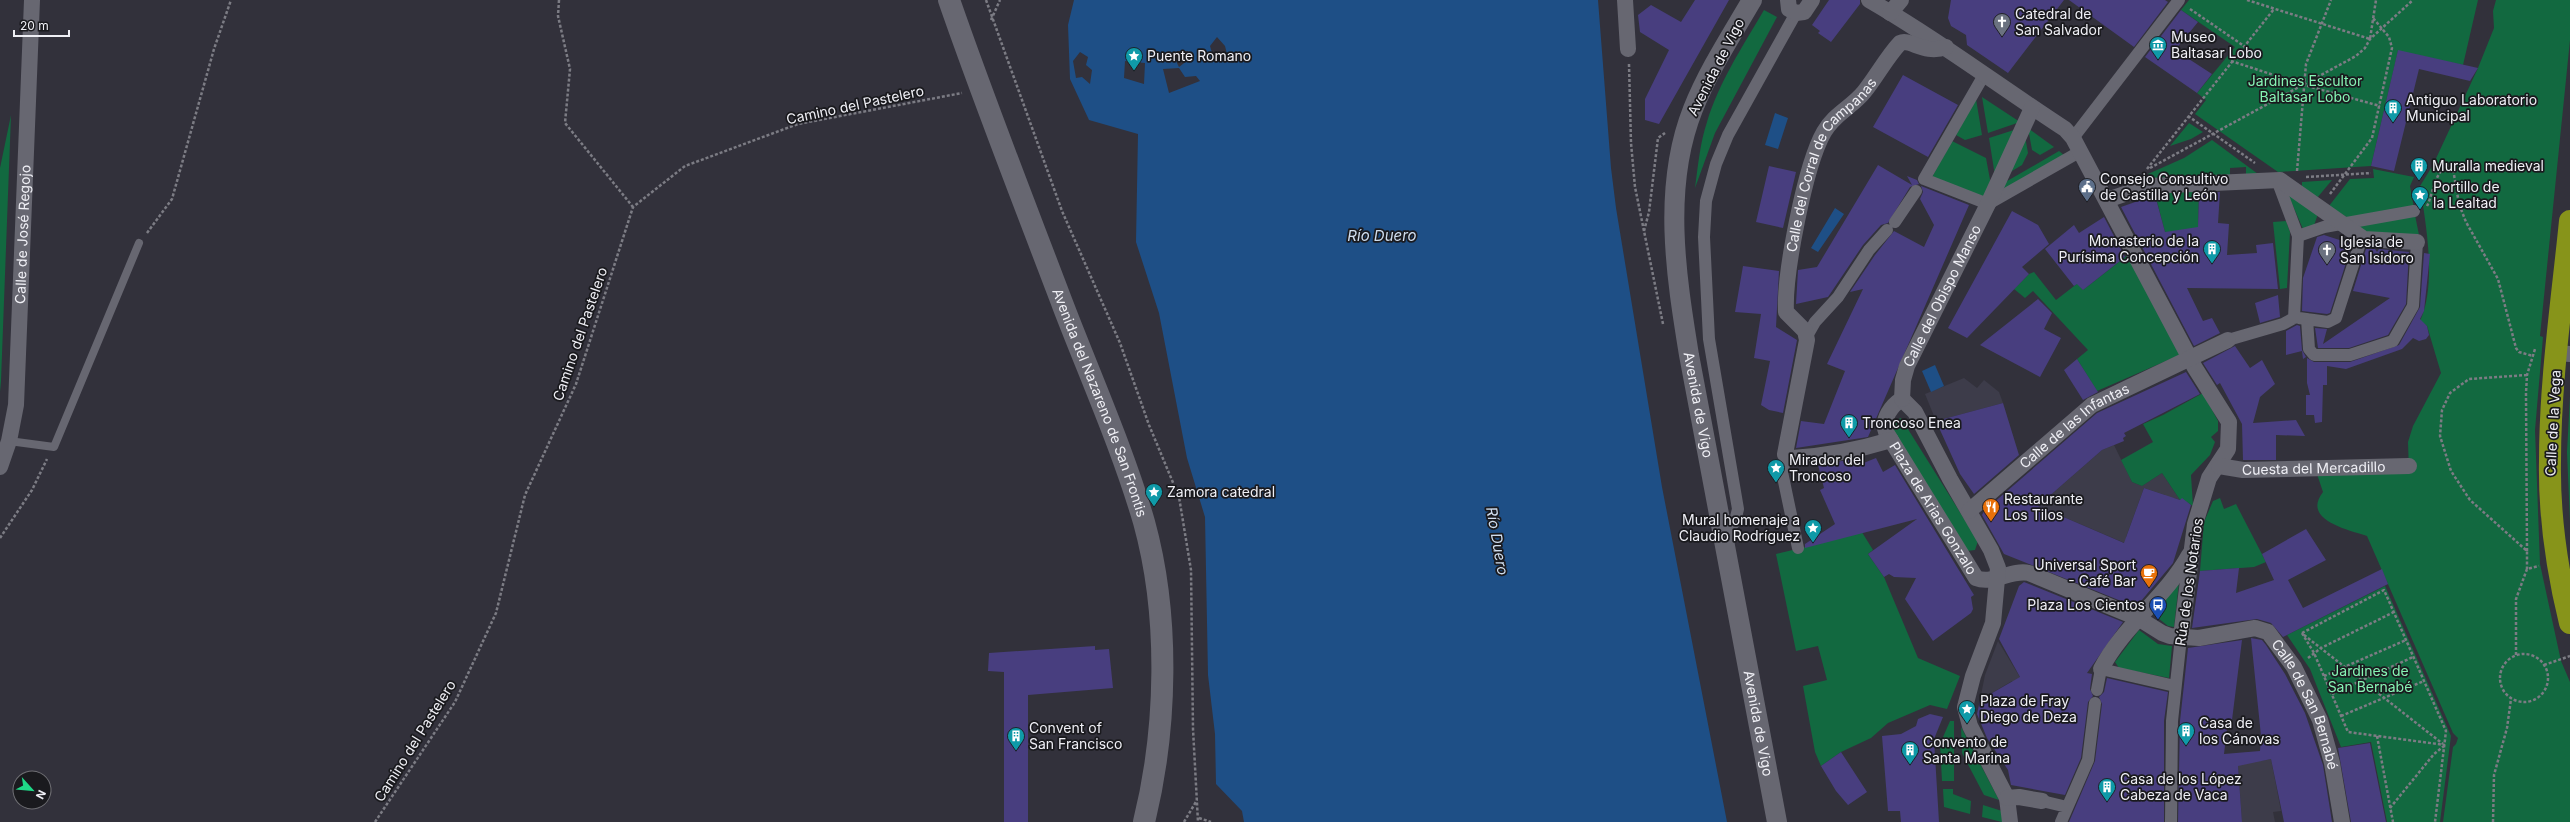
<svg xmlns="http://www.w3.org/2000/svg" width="2570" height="822" font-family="Inter,sans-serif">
<rect width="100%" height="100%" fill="#32313b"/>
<path fill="#3d3c4a" d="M1964 378 1977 388 1984 380 1999 392 2003 403 1936 421 1925 394Z
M2114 445 2132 482 2142 486 2162 473 2180 500 2174 498 2168 514 2159 511 2165 495 2144 488 2126 537 2134 547 2038 506 2102 450Z
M1998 641 2021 679 2014 683 2012 681 1980 700 1985 675Z
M2259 752 2261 761 2271 759 2281 811 2273 812 2275 822H2242L2237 753Z"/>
<path fill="#126940" d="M2189 0H2478L2463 65 2398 51 2371 166 2278 172 2195 114 2206 100 2197 93 2235 47 2181 10Z
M2496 0H2570V40L2540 336 2543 337 2535 430 2540 564 2561 661 2570 682V822H2443L2453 747 2456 744 2458 738 2453 733 2367 536C2349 530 2301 520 2323 492L2317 474 2409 472 2408 442 2413 426 2441 373 2427 326 2420 321C2437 284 2426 225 2420 186L2433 165 2478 68 2494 28 2493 11Z
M1764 10 1777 17 1715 133 1695 188C1698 166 1700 143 1707 122 1719 82 1743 46 1764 10Z
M1982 97 2020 122 1988 133Z
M1976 99 1982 135 1965 140 1956 135Z
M11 115 1 381 0 392V168Z
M2189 123 2203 132 2191 139 2170 146Z
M2028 128 2054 147 2040 155 2032 150Z
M2017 129 1995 176 1989 138Z
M2025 136 2028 153 2022 165 2007 174Z
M2212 140 2258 174H2246V167L2230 168V175L2150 179 2148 174 2184 158Z
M1952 141 1986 158 1991 185 1985 198 1932 177Z
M2059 151 2065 156 2005 191 2002 184Z
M2373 169 2414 177 2410 186 2414 208 2348 218 2329 206 2350 179 2374 178Z
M2332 180 2317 198 2302 187V182Z
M2199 191 2198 231 2165 232 2155 194Z
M2287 192 2318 214 2313 228 2303 229Z
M2415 215 2419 235 2367 232 2354 225Z
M2286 221 2290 232 2287 288 2280 289 2273 222Z
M2129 254 2182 354 2097 391 2077 359 2088 350 2033 291 2025 298 2014 289 2029 274 2034 272 2056 300 2078 283 2083 290Z
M2203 393 2218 421V431L2211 437 2215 442 2210 455 2191 475 2193 506 2182 499 2180 500 2162 473 2142 486 2132 482 2121 460 2153 442 2143 424 2163 415Z
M2570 396V522L2567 452Z
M1901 418 1978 541 1975 550 1967 551 1892 429 1893 421Z
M2220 498 2224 509 2236 504 2266 562 2254 567 2200 571 2204 522 2213 501Z
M1860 529 1873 550 1868 554 1884 577 1918 658 1960 676 1947 709 1930 705 1888 723 1871 738 1841 752 1821 766 1815 752 1803 686 1827 680 1818 646 1796 651 1776 554 1822 543Z
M2179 582 2174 627 2168 626 2153 614Z
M2385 586 2451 736 2440 822H2387L2371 742 2341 747 2310 669 2287 635Z
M2139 630 2158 644 2172 646 2169 678 2119 668 2115 662Z
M1950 721H1954V781H1942L1940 744Z
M1961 727 1999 800 1984 795 1962 753Z
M1943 789H1953V794L1971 801 1970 814 1944 807Z
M1983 805 2002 811V822L1982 817Z"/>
<path fill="#1e4f86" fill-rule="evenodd" d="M1074 0H1598L1611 168 1616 208 1662 487 1727 822H1244L1242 811 1216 784 1215 734 1208 675 1205 517 1187 458 1159 313 1136 242 1138 134 1089 120 1070 79 1068 25ZM1217 37 1225 46 1227 54 1213 56 1210 46ZM1178 51H1188V60L1179 67 1173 55ZM1080 52 1088 57 1086 65 1092 70 1090 84 1082 77 1076 78 1073 61ZM1125 61 1145 63 1144 84 1124 78ZM1179 68 1185 77 1196 76 1200 81 1169 93 1163 69Z
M1775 113 1788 118 1778 149 1765 145Z
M1835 208 1844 214 1818 252 1811 248Z
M1935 365 1944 386 1931 392 1922 371Z"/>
<path fill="#483e7f" d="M1695 0H1729L1659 124 1645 120V99L1669 50 1640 32 1638 15 1651 5 1681 22Z
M1829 0H1860V4L1831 42 1818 33 1820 31 1812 25Z
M1951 0H2064L2008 73 1967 45 1966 35 1951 26 1948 18Z
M2069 0H2165L2168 2 2134 47Z
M2181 10 2198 22 2175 50 2212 74 2197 93 2145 57Z
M2398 50 2478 68 2470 81 2419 69 2394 171 2371 166Z
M1903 75 1958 105 1928 157 1873 127Z
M1878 165 1912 185 1907 176 1917 180 1919 184 1910 187 1888 223 1881 225 1863 245 1828 297 1796 304 1798 270 1817 267Z
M1769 166 1796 172 1783 228 1756 222Z
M1921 186 1969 205 1868 437 1796 448 1801 421 1824 424 1845 371 1827 364 1863 289 1850 292 1875 255 1894 231 1924 247 1934 225 1920 199 1923 192Z
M2220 192 2218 223 2229 224 2227 255 2257 253 2256 245 2273 243 2278 289 2187 288 2203 321 2212 318 2220 333 2194 346 2121 207 2155 195 2165 232 2198 227 2199 193Z
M2012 211 2038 225 2049 244 2022 267 2029 274 1967 338 1948 328Z
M2104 217 2125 257 2083 290 2077 284 2074 286 2045 249 2074 225 2079 233Z
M2324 235 2352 244 2330 313 2327 314 2302 311 2303 278 2317 237Z
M2366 249H2375L2377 252 2379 249 2409 252 2406 304 2388 335 2349 348H2318L2315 328 2327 329 2323 344 2390 298 2353 291Z
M2424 253 2430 254 2424 311 2420 319 2427 326 2429 335 2426 339 2419 341 2413 338 2402 349 2346 369 2327 366V385H2323L2322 422 2315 423 2314 415H2306V395H2310L2307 383V358L2314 362H2350L2399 345 2420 307Z
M1743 266 1779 271 1776 327 1797 340 1783 413 1769 410 1761 405 1770 361 1754 358 1761 314 1735 312Z
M2278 295 2280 317 2260 323 2255 303Z
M2038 299 2052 313 2044 329 2061 338 2040 377 1980 345Z
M2297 325 2300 326 2302 350 2306 357 2303 359 2302 351 2286 355V331Z
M2235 346 2250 368 2262 360 2275 384 2260 397 2253 423 2296 420 2305 436 2276 435V460H2243L2242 424 2220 383 2217 385 2203 363Z
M2077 359 2098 392 2083 400 2064 370Z
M2186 372 2200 394 2124 433 2126 436 2123 438 2124 441 2102 450 2038 506 2124 543 2144 488 2180 500 2182 498 2191 505 2173 563 2136 607 2004 554 1982 515 1984 511 2097 413Z
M2003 403 2019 455 1974 494 1960 474 1936 421Z
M1860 458 1856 466 1876 458 1883 472 1895 465 1974 595 1971 597 1973 609 1971 613 1933 641 1905 599 1916 578 1894 577 1889 574 1884 577 1868 554 1917 519 1805 548V544L1835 524 1820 490 1824 488 1818 465Z
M2306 529 2326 560 2288 580 2303 608 2382 569 2388 584 2283 637 2271 623 2257 619 2192 628 2200 571 2239 568 2236 593 2274 580 2262 554Z
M2024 582 2123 622 2087 673 2092 674 2090 689 2093 696 2088 702 2081 758 2065 795 2011 785 2008 770 1987 738 1977 714 1980 700 2020 677 1999 639 2019 586Z
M2251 638 2262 640 2266 645 2285 674 2305 713 2323 765 2332 822H2284L2271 759 2238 766 2242 822H2178L2180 721 2188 648 2242 640 2232 720H2228L2224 754 2260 751 2261 736Z
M1095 646V650L1109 649 1113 688 1028 695V822H1004V672L988 671 989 653Z
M2107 678 2168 692 2164 721V822H2069L2095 761 2102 704 2099 697 2104 692Z
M1930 714 1943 717 1934 739 1939 822H1901L1900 811H1888L1882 736 1901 734 1916 726 1918 719Z
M2370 743 2386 822H2351L2338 748Z
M1841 752 1867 792 1848 805 1836 791 1821 766Z"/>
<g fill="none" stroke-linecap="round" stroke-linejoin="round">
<path stroke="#7c7c84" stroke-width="2.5" stroke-dasharray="3 2" stroke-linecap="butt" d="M559 0 558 16 570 69 565 123 633 207
M986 0 1062 211 1120 343 1149 425 1179 497 1191 570 1193 729 1198 822
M2247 0 2370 39 2376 0
M2190 9 2244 46
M991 20 1000 0
M2231 61 2304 85 2380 106
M1629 64 1631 143 1635 187 1663 324
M2188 116 2255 163
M2150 168 2356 56 2365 48 2370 39 2413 0
M2147 169 2274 9
M2297 171 2306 64 2331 0
M2306 177 2371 173
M2330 194 2372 138 2392 48 2389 37 2373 18
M2427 206C2433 195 2435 168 2450 165L2453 169 2459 204 2466 222 2498 279 2516 348 2519 352 2533 356
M1644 231 1649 212 1658 138 1665 133
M147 233 172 199 214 49 231 0
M2527 375 2469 379 2450 393 2442 410 2440 436 2451 471 2470 500 2527 551V569
M0 538 32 490 47 459
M2527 551 2526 393 2527 375 2535 349
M2302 633 2384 590 2446 731 2435 822
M2302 633 2314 653 2348 732 2445 745
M2304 635 2443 744
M2500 678a24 24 0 1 1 48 0a24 24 0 1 1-48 0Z
M2516 655V599L2527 569 2539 566
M2308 658 2321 648 2394 612
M2544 665 2570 656
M2324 676 2406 640
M2332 694 2413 657
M2341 716 2424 681
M2377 736 2393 822
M2390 808 2434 754 2444 746
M1199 818 1211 822
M375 822 455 702 496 613 525 495 576 384 633 207 685 166 798 124 962 93
M1184 822 1197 800
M2493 822 2494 775 2507 728 2511 699"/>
<path stroke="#676771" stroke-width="8" d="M9 441 54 447 139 243"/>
<path stroke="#676771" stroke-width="12" d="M1984 75 1924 179 1988 204 2081 151
M2073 138 2179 0
M2277 180 2298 236 2294 318
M1895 222 1916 191
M2298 236 2324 227 2414 211
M2299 318 2328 322 2336 318 2362 237
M2307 319 2309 349 2314 355H2350L2393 341 2413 306 2417 242
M1807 336 1815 322 1838 297 1869 250 1887 230
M2228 340 2283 324 2294 318
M1787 456 1782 472 1798 548
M1723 540 1735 521 1738 509 1709 339 1704 237 1706 201 1716 164 1728 135 1796 13
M2097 690 2101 669 2175 686
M2042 801 2067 807
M2061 822 2088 760 2095 703
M2171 822 2172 721 2181 637"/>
<g stroke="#676771" stroke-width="16">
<path d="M1625 0 1628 49"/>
<path d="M1788 0 1789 9 1796 13 1804 12 1812 0"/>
<path d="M1869 0C1937 39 1999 86 2065 129L2073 138 2195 368 2229 422 2228 449 2209 478 2195 524 2181 637"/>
<path d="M1890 13 1901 0"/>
<path d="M2107 200 2148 186 2280 180 2364 239 2417 242"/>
<path d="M2557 353 2570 354"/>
<path id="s1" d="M1902 399C1892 405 1881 419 1886 432L1976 578C1993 585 2011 569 2029 573L2138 618 2162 633 2170 636 2199 638 2255 628 2268 632 2294 667 2320 720 2332 763 2342 822"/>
<path d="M1902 399 1915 412 1950 479 1991 550 1998 568 1993 623 1973 676 1965 707 1970 726 2007 798 2010 822"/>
<path id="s2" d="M1902 399 1903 380 1907 366 1988 204 2032 108"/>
<path id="s3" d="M1891 440C1858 450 1826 456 1792 458L1785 454 1807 340 1805 331 1786 312C1784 275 1805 165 1824 132 1834 114 1852 107 1864 92 1877 76 1886 58 1900 43 1910 38 1924 55 1946 47"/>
<path id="s4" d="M2219 466 2243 470 2409 466"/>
<path id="s5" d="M0 467 9 441 16 405 32 0"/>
<path id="s6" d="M1969 511 2092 405 2228 340"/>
<path d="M2101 669C2123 626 2166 597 2189 555"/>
<path d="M2007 798 2019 797 2042 801"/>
</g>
<path stroke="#676771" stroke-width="20" id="s7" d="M1752 0C1731 36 1708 71 1693 109 1662 187 1676 275 1689 355L1777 822"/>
<path stroke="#676771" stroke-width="22" id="s8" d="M949 0C985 104 1025 205 1064 308 1091 378 1123 450 1144 522 1170 616 1167 729 1144 822"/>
<path stroke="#87941a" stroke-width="22" d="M2570 221C2562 301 2550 381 2550 461 2549 516 2557 570 2570 623"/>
</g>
<defs>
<symbol id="church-pin" viewBox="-11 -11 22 30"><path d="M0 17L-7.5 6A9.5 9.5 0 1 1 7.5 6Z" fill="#6b7280" stroke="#1a1a1e"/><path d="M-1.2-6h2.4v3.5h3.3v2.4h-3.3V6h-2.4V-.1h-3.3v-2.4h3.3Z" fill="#fff"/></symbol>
<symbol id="museum-pin" viewBox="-11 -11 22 30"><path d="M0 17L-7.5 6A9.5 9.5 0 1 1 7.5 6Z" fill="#0f9aa8" stroke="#1a1a1e"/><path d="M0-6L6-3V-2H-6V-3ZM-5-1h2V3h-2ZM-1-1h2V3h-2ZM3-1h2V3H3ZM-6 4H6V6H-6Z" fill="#fff"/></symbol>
<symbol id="sight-pin" viewBox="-11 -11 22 30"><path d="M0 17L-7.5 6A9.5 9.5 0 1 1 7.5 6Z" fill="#0f9aa8" stroke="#1a1a1e"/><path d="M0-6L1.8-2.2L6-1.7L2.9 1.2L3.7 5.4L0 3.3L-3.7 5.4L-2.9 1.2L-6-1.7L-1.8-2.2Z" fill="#fff"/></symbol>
<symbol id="building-pin" viewBox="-11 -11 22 30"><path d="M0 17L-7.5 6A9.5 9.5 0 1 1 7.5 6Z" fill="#0f9aa8" stroke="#1a1a1e"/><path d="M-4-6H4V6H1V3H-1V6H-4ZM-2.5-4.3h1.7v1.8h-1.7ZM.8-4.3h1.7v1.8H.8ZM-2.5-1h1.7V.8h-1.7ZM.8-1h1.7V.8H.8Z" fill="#fff"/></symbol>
<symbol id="civic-pin" viewBox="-11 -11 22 30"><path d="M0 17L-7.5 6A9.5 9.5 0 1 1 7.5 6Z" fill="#5c6f8a" stroke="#1a1a1e"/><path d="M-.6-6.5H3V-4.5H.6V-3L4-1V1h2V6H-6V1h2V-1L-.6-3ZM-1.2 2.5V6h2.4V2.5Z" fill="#fff"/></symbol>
<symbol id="restaurant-pin" viewBox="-11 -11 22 30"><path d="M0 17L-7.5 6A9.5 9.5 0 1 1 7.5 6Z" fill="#e8710a" stroke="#1a1a1e"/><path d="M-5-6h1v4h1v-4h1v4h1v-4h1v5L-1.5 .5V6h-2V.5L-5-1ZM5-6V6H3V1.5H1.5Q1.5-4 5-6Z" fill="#fff"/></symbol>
<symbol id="cafe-pin" viewBox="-11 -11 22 30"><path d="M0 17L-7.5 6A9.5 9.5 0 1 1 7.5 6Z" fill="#e8710a" stroke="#1a1a1e"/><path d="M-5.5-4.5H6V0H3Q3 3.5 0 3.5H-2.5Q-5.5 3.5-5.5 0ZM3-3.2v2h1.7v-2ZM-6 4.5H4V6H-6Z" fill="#fff"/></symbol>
<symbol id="bus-pin" viewBox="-11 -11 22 30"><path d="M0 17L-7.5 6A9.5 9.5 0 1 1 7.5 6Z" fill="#1a4fb4" stroke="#1a1a1e"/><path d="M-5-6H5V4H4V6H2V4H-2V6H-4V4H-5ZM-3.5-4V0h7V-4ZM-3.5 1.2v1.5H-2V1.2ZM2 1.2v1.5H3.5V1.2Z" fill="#fff"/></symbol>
</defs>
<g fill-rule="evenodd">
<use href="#church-pin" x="1992" y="12" width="20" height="27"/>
<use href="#museum-pin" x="2148" y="35" width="20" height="27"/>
<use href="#sight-pin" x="1124" y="46" width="20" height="27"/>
<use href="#building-pin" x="2383" y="98" width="20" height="27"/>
<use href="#building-pin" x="2409" y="156" width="20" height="27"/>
<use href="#civic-pin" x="2077" y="177" width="20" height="27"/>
<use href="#sight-pin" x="2410" y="185" width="20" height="27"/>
<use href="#building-pin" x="2202" y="239" width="20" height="27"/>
<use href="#church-pin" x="2317" y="240" width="20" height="27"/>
<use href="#building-pin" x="1839" y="413" width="20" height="27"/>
<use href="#sight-pin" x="1766" y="458" width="20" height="27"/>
<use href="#sight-pin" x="1144" y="482" width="20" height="27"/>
<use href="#restaurant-pin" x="1981" y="497" width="20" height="27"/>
<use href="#sight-pin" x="1803" y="518" width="20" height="27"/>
<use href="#cafe-pin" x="2139" y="563" width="20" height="27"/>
<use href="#bus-pin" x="2148" y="595" width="20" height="27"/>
<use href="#sight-pin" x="1957" y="699" width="20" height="27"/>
<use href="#building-pin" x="2176" y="721" width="20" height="27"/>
<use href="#building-pin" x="1006" y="726" width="20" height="27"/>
<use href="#building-pin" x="1900" y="740" width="20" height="27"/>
<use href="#building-pin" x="2097" y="777" width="20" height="27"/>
</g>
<g text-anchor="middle" stroke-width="3.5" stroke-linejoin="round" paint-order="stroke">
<g font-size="14" fill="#efeff5" stroke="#1a1a1e" text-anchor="start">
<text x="2015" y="19">Catedral de<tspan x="2015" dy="16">San Salvador</tspan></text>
<text x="2171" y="42">Museo<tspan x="2171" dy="16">Baltasar Lobo</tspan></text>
<text x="1147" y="61">Puente Romano</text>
<text x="2406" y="105">Antiguo Laboratorio<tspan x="2406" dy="16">Municipal</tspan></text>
<text x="2432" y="171">Muralla medieval</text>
<text x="2100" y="184">Consejo Consultivo<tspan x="2100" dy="16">de Castilla y León</tspan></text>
<text x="2433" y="192">Portillo de<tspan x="2433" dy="16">la Lealtad</tspan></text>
<text x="2199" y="246" text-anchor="end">Monasterio de la<tspan x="2199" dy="16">Purísima Concepción</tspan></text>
<text x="2340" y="247">Iglesia de<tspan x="2340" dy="16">San Isidoro</tspan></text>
<text x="1862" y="428">Troncoso Enea</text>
<text x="1789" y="465">Mirador del<tspan x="1789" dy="16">Troncoso</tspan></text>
<text x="1167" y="497">Zamora catedral</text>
<text x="2004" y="504">Restaurante<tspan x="2004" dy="16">Los Tilos</tspan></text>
<text x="1800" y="525" text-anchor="end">Mural homenaje a<tspan x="1800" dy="16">Claudio Rodríguez</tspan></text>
<text x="2136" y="570" text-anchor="end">Universal Sport<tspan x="2136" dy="16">- Café Bar</tspan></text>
<text x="2145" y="610" text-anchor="end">Plaza Los Cientos</text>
<text x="1980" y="706">Plaza de Fray<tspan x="1980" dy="16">Diego de Deza</tspan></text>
<text x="2199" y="728">Casa de<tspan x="2199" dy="16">los Cánovas</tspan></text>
<text x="1029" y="733">Convent of<tspan x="1029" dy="16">San Francisco</tspan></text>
<text x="1923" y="747">Convento de<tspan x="1923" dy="16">Santa Marina</tspan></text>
<text x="2120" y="784">Casa de los López<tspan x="2120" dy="16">Cabeza de Vaca</tspan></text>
</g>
<g font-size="14" fill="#efeff5" stroke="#1a1a1e">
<text transform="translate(1716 67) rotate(-63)" y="5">Avenida de Vigo</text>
<text transform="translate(855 105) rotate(-12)" y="5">Camino del Pastelero</text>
<text dy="5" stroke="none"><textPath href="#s3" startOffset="420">Calle del Corral de Campanas</textPath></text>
<text dy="5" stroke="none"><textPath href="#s5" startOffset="235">Calle de José Regojo</textPath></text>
<text dy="5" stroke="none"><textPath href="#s2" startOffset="112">Calle del Obispo Manso</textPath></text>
<text transform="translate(580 334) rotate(-71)" y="5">Camino del Pastelero</text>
<text dy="5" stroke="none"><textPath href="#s8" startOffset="430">Avenida del Nazareno de San Frontis</textPath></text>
<text dy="5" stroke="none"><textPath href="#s7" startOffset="424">Avenida de Vigo</textPath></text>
<text transform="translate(2553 423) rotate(-87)" y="5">Calle de la Vega</text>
<text dy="5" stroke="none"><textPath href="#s6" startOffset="136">Calle de las Infantas</textPath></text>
<text dy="5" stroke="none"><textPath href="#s4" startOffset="95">Cuesta del Mercadillo</textPath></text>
<text dy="5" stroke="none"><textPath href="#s1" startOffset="129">Plaza de Arias Gonzalo</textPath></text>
<text transform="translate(2189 582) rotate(-82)" y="5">Rúa de los Notarios</text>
<text dy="5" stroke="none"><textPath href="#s1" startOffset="602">Calle de San Bernabé</textPath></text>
<text dy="5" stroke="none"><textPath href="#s7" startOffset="748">Avenida de Vigo</textPath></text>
<text transform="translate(415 741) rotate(-58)" y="5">Camino del Pastelero</text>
</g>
<g font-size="14" fill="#86f4b4" stroke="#1a1a1e">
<text x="2305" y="86">Jardines Escultor<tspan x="2305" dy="16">Baltasar Lobo</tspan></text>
<text x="2370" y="676">Jardines de<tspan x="2370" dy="16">San Bernabé</tspan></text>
</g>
<g font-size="15" font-style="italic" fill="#cfddee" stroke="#1a1a1e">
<text x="1382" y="241">Río Duero</text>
<text transform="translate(1497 541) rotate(80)" y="5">Río Duero</text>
</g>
</g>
<g transform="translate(32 790) rotate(117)"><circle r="19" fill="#1a1a1e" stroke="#6f6f74"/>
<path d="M0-3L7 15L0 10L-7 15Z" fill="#1fd887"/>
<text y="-6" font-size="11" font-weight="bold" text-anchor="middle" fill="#efeff5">N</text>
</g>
<path d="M14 30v6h55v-6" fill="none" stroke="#efeff5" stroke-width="2"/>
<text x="20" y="30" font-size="12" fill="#efeff5" stroke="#1a1a1e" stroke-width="3" paint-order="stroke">20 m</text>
</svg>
